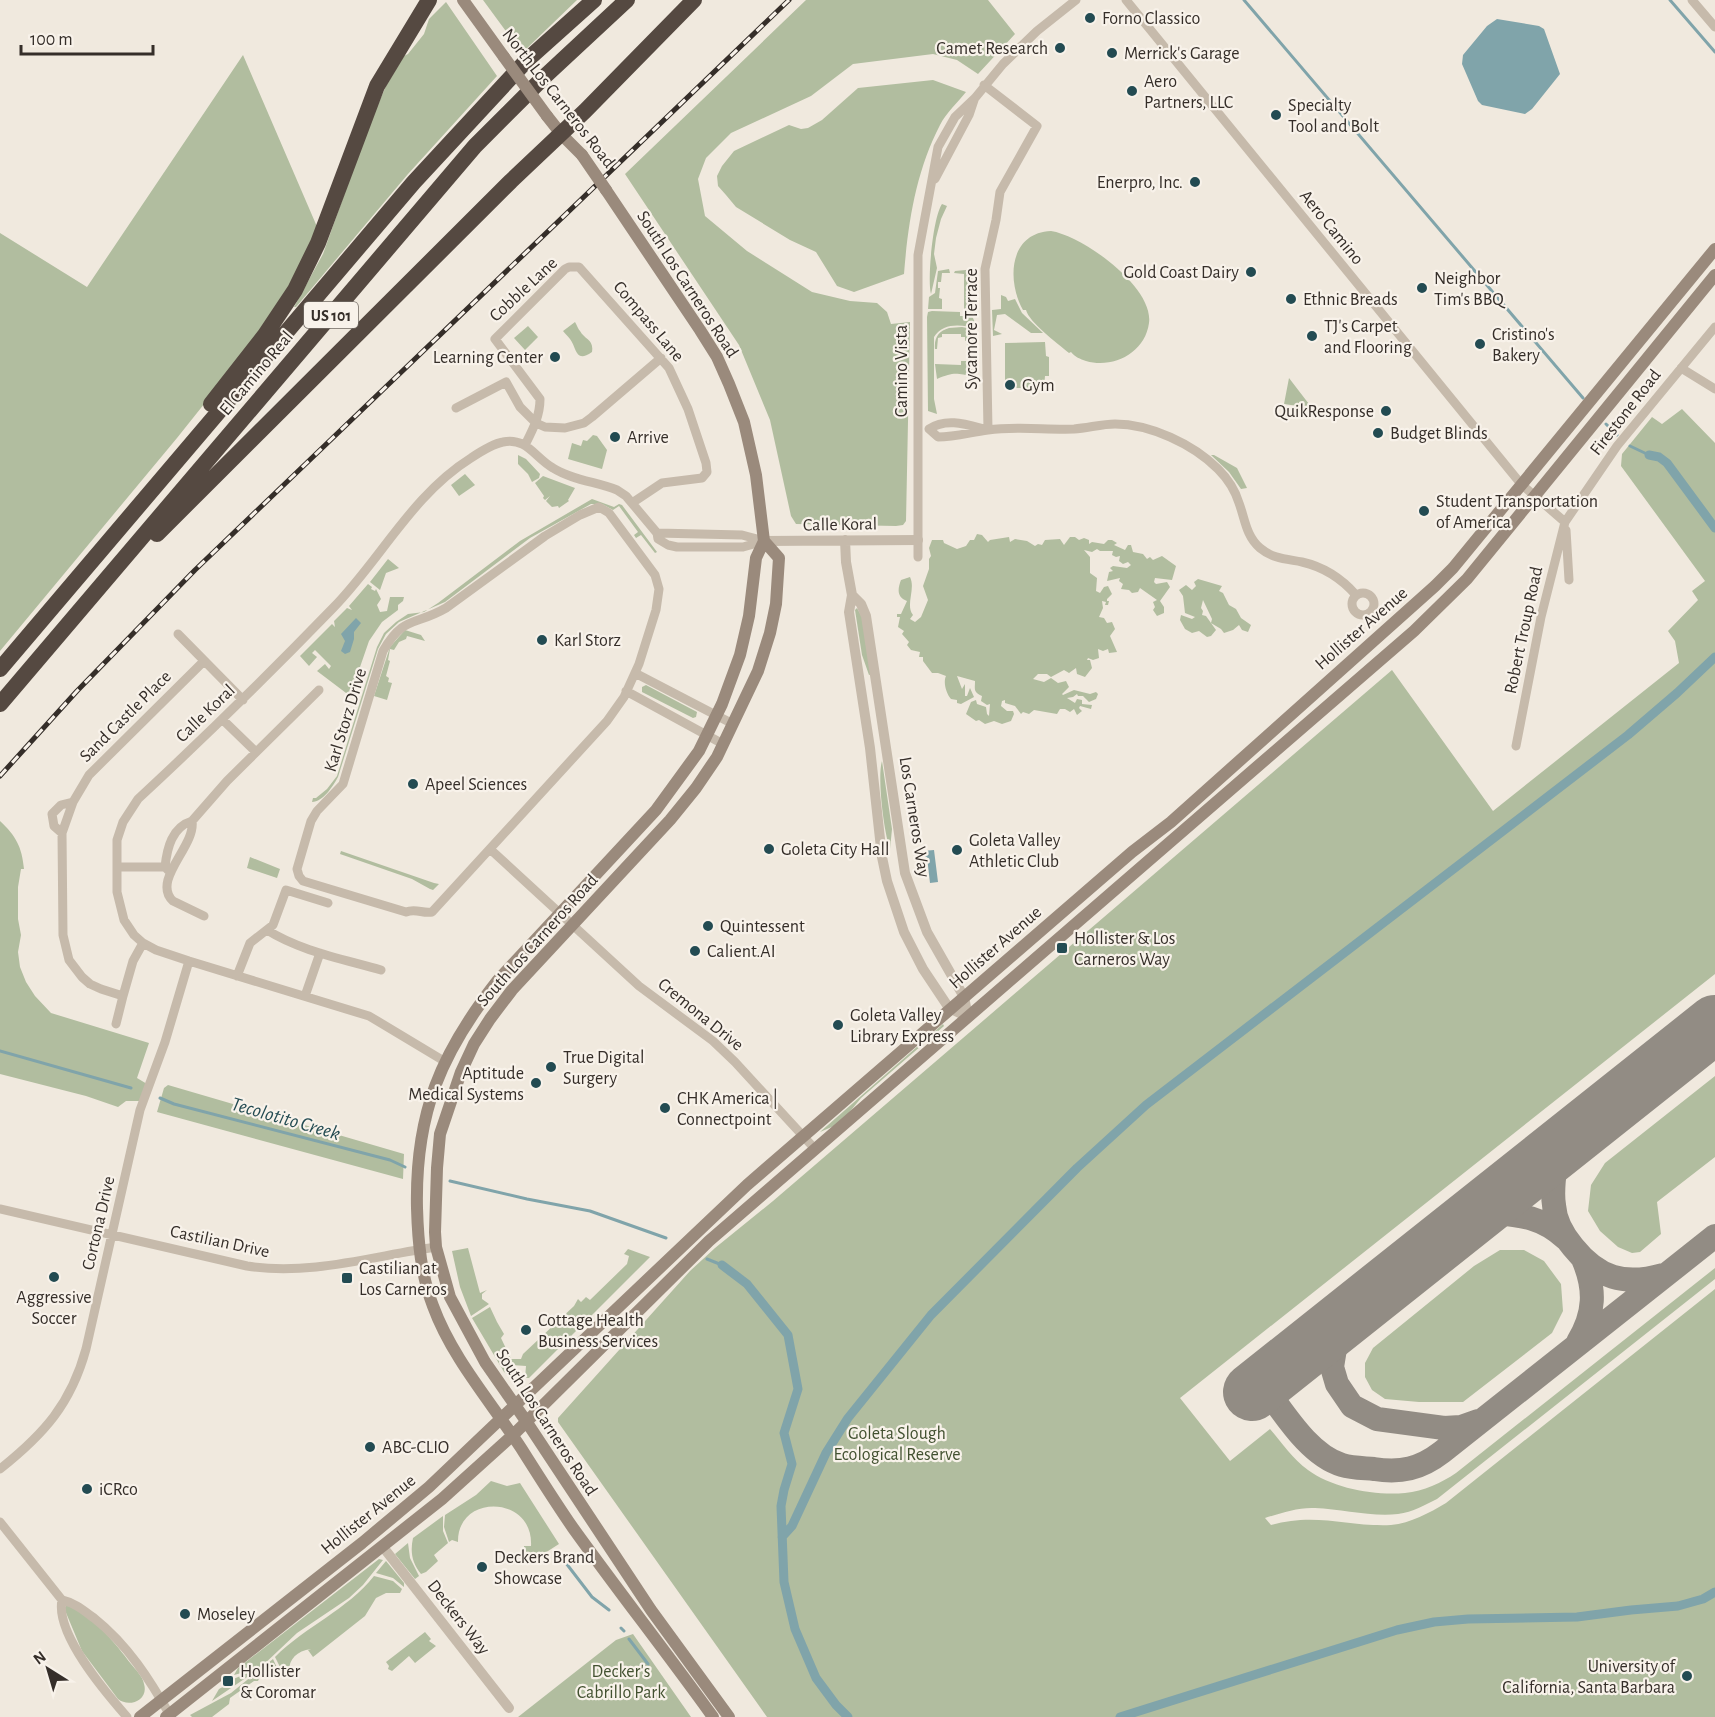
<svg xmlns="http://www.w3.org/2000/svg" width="1715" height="1717" font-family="'Alegreya Sans',sans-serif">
<rect width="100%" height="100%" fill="#f0e9de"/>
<path fill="#b1bd9f" d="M483 0H577L522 53Z
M806 0H988L1015 34 978 74 957 60 933 54 853 64 811 96 731 133 706 158 698 179 705 216 747 251 812 292 850 301 877 303 887 312 891 324 910 322 906 521 903 525 896 526 796 524 791 516 770 420 739 345 625 174Z
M446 2 497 76 408 174 296 307H294L323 254 369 125 386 86 404 56 408 54 424 34 429 19Z
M243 55 318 229 298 275 260 334 177 438 0 651V233L87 287Z
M933 80 966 92C958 102 946 113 940 125 916 171 908 223 904 274L854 292 837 286 816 252 790 240 736 207 726 195 718 186 717 176 722 166 734 151 789 125 801 129 808 128 822 120 858 88Z
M942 204 947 206 941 219 936 238 934 254 937 268 931 294C927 280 933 217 942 204Z
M1051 231C1083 236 1154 287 1149 323 1145 353 1113 369 1086 361 1080 359 1075 357 1071 352L1069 353C1057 343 1029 322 1026 310H1023C1007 282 1008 233 1051 231Z
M970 268 972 269 971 306 964 309V274L954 273 955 271 966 270Z
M949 269 950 273H942L941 282H938V288H940L939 298 942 299V309H928L929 297 935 293 938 271Z
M1001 295 1006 297 1008 301 1015 299 1022 313 1043 333H1031L1005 314 997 315 994 330 1002 334 993 336 992 310 1001 309Z
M932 311 960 312V316H972L978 329C964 325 944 321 934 337V399L937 414 928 411 927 317 928 312Z
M575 322C577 325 578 329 580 331 585 340 594 339 592 352 575 364 577 348 570 339 568 336 565 334 563 331Z
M528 326 538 337 525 350 514 338Z
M949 328 962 327 972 329 974 332V350H967V341H965V337H961V334H942V337L938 338 937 349H935C934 337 939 331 949 328Z
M1045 342 1046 356 1049 357V376H1045L1044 388H1005V343Z
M968 352 974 353V366H971L974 377C956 373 954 372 937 379L935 364 961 365V361H967Z
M1289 378 1312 408 1284 404Z
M1682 409 1715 443V974L1180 1398 1230 1461 1270 1429C1282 1443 1293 1459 1308 1470 1332 1488 1375 1496 1405 1493 1424 1491 1441 1483 1456 1473L1715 1268V1279L1437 1499C1425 1505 1413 1512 1398 1514 1371 1517 1342 1509 1315 1508 1299 1507 1281 1513 1265 1518L1271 1525C1316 1512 1348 1527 1391 1525 1411 1523 1429 1513 1446 1503L1715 1289V1717H767L558 1422V1418L690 1271 715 1248 773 1201 1392 670 1493 811 1679 663 1675 641 1668 631 1698 600 1692 591 1705 581 1621 466 1622 454 1652 417 1662 424Z
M593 435 597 436 607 450 602 469 568 459 572 443 581 446 583 440 587 441Z
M518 455 526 459 540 474 539 478 532 482 528 474 518 464Z
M1211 455H1214L1237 468 1247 488 1241 489 1229 472Z
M465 474 475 485 459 496 451 485Z
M543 476 575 488 568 500 569 501 559 508 558 506 552 507 546 501 550 496 545 500 543 498 544 496 535 483Z
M592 499 614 507 619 504 622 505 657 552 655 553 641 535 636 538 634 535 638 532 619 506 613 510 602 504H591L530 538 445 602 399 622 386 634 378 649 338 777C333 786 323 802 312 802L313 798H316L327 789 337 776 377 647 384 633 396 622 408 614 424 612 438 603 520 541Z
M977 534 982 535 988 542 990 540 1009 537 1010 542 1015 539 1027 541 1035 546 1038 544 1042 545 1045 540 1060 539 1064 545 1070 537H1075L1079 540 1084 538 1089 540V544L1092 542 1104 544 1108 540H1112L1117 543 1114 545 1125 550 1128 545H1131L1133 552 1143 554 1147 559 1150 557 1153 560 1162 556 1176 566 1172 580 1155 578 1154 582 1156 584 1167 582 1170 587 1160 601 1164 607V613L1157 616 1153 610 1155 607 1153 602 1157 600 1140 588 1138 592 1132 593 1129 590 1121 589 1123 584 1119 581 1120 578 1107 581 1109 572 1113 571 1110 568 1113 566 1127 568 1131 565 1128 562 1123 564 1119 561 1120 556 1116 557 1112 555 1113 551H1100L1097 549 1092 552 1084 550 1090 557V573L1097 578 1096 591 1100 593 1104 587 1108 586 1112 594 1107 599V601H1109L1108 605H1105L1106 602 1102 601 1103 608 1099 617 1104 618 1107 623 1112 622 1115 629 1110 636 1117 652 1109 653 1108 649 1103 651 1098 649 1099 658 1093 660 1088 658 1087 660H1090L1092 668 1085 677 1077 674 1076 668 1069 673 1064 670 1051 677 1047 674H1038L1033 679 1044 682 1051 678 1058 683 1066 681 1069 687 1062 694 1063 695 1074 690 1090 694 1096 692 1098 694 1096 699 1089 702 1083 696H1078L1077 694 1073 697 1067 698 1075 703 1077 699 1082 700V704L1092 705 1091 709 1080 706 1079 708 1082 711 1077 715 1074 709 1070 712 1065 709H1060L1057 714 1034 710 1029 714 1023 712 1021 714 1015 706 1005 703V700L1002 701 1001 706 1007 711H1013L1014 714 1011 721 1002 724 994 721 985 724 979 720 976 721 966 714 971 702 976 700 977 704 986 707 987 714 989 716 990 704 987 705 981 701 982 696C973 692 975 690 975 681L957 676 962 689 965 684V696H967L970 688 974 697 961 704 957 703V700L951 699C946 693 943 682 946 676L938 673H932L923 661V657H919L920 652 911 650 907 645 909 642 902 634 904 631 898 627 900 617H897V614H901L907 601C896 597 898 588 901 580L910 577C916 589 905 605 913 615L910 619 915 622 921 617 928 600 923 586 929 569V559L931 556 929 548 932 540H943L944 543 957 549 966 546 970 540H974Z
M388 559 399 568 386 573 380 590 370 582Z
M1198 579 1222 586 1219 591 1223 593 1229 605 1236 609 1241 618 1251 625 1248 632 1242 630 1239 625 1233 630 1224 633 1221 629 1211 623 1212 619 1203 600 1201 608 1203 611 1202 615 1206 616 1216 630 1211 636 1207 637 1199 631 1192 633 1185 629 1180 620 1181 615 1192 619 1195 617 1185 613 1183 596 1179 590 1186 585 1192 590 1196 586 1194 582Z
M368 584 372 587 371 589 375 591 376 589 381 599 377 605 380 612 387 611 390 597H404L403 601 398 605V610L382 622 369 641 350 696 317 671 325 664 329 669 331 666 315 650 312 653 317 657 309 666 300 656 332 624 335 627 334 621 347 608 352 610 349 606Z
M857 608 863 619 872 674 869 675 862 655 855 610Z
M405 630 421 635 425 641 407 636 406 639 399 642 394 650 390 649 388 660 390 661 386 676 389 678 388 682 392 683 387 700 374 696 390 647Z
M646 685 697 712 696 717 693 718 642 692V687Z
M882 761 892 829 890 849C884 833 877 777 882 761Z
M0 821C16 836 22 847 24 869H21L18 887V919L21 935 18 952 20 967 26 982 35 996 51 1013 149 1043 137 1078 147 1084 140 1101H126L118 1107 86 1096 0 1074Z
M341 851 434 883 439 884 433 890 430 889 412 879 340 854Z
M250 857 280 869 277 878 247 868Z
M943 1024 944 1026 861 1098 848 1114 834 1126 820 1132Z
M1715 1076V1157L1657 1202 1661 1234 1640 1252 1632 1253 1618 1247 1600 1231 1588 1211 1591 1185 1605 1163Z
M168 1085 404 1154 403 1179 157 1112 164 1088Z
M468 1248 480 1293 487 1290 482 1294V1299L489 1304 471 1316 460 1287 452 1251Z
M628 1249 650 1257 529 1378H525L526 1366 512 1365 509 1375 504 1372 472 1318 490 1307 497 1322 504 1334 501 1338 511 1359H521L523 1354 574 1306 578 1299 581 1302 586 1297 590 1300 627 1264 629 1256 624 1254Z
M1500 1250H1524L1544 1261 1561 1284 1563 1311 1552 1333 1463 1402H1419L1385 1399 1372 1390 1365 1377V1363L1373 1348 1474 1266Z
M491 1481 507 1486 520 1483 559 1544 537 1558 527 1553 524 1549V1546H531C534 1495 457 1493 458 1542L452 1540 449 1542 444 1527 445 1515 476 1495Z
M443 1516V1531L448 1543 434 1555 438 1561 426 1572 421 1574C412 1563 410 1552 413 1538Z
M408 1543 410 1558 419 1576 415 1579 395 1554Z
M379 1559 383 1560 363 1585 349 1598 297 1633 260 1668 234 1675 238 1668Z
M386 1561 404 1583V1587L393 1578 376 1573Z
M374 1576 393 1581 402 1589 400 1593H386L376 1598 365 1616 313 1657 308 1650 311 1649C296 1651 288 1660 289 1674L285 1677 275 1657C306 1626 347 1610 374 1576Z
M67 1605C92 1614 116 1644 131 1664 136 1670 143 1677 144 1684 149 1700 129 1708 118 1699L82 1651 64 1608Z
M425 1632 431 1639 429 1641 436 1646 415 1663 409 1656 392 1671 388 1669 389 1666 386 1662Z
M633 1634 691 1717H518L616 1640Z
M273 1659 279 1672 274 1670 262 1672 258 1681H254L230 1698 229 1704 212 1717H192L190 1715 231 1693Z
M250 1672 253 1673 212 1701 219 1689 232 1682 231 1680Z"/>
<path fill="#80a4aa" d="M1497 19 1539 26 1544 29 1560 74 1532 109 1525 114 1482 105 1478 101 1462 64 1463 55 1487 26Z
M356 618 361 623 354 632V639L350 652 345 654 341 651 345 641 341 634Z
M934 850 938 882 930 883 927 857 924 856 923 851Z"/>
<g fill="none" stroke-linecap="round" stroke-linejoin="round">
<path stroke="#80a4aa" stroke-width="3" d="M1244 0 1583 398
M1670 0 1715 52
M1606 424 1617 435
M1630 446 1649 455
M0 1051 131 1088
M160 1098 174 1104 390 1160 405 1167
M450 1181 527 1199 590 1211 666 1238
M707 1259 722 1265
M559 1554 592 1597 609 1610
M621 1628 624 1631
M629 1639 648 1664"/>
<path stroke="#80a4aa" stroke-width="9" d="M1649 455 1659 457 1667 463 1715 528
M722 1265 747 1284 788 1335 798 1389 784 1433 792 1464 784 1490 781 1506 784 1582 795 1629 816 1678 836 1705 848 1717
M782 1537 792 1526 826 1453 848 1418 931 1315 1077 1168 1146 1105 1628 735 1677 693 1715 657
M1120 1717 1397 1630 1434 1622 1468 1619 1577 1617 1631 1610 1678 1606 1703 1599 1715 1592"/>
<path stroke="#928c84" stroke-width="24" d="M1557 1150C1556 1168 1551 1187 1554 1205 1555 1221 1563 1235 1573 1247 1598 1278 1624 1286 1663 1275
M1480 1211C1514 1215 1539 1214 1565 1238
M1339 1324 1332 1367 1337 1384 1352 1406 1377 1419 1444 1428 1461 1427 1478 1421
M1578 1342C1595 1314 1596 1289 1583 1259
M1262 1384C1283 1411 1308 1455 1342 1465 1352 1468 1363 1468 1374 1469 1401 1473 1420 1469 1442 1452L1715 1236"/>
<path stroke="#928c84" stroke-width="58" d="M1252 1392 1715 1024"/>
<path stroke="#c6baab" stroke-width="9" d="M1126 0 1521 484 1565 522
M1692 0 1715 27
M984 85 1037 126 1000 192 996 220 985 269 988 430
M935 179 969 115 974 100
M1681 368 1715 389
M456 408 506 382 520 407 536 423 545 427 565 428 584 423 592 417 661 358
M988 430C968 425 947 417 929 429L938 437C956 437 971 432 988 430 1016 426 1046 430 1074 429 1088 428 1102 424 1115 424 1150 424 1193 444 1218 469 1227 478 1235 490 1239 503 1245 519 1246 536 1260 548 1273 559 1287 559 1302 562 1324 567 1342 579 1356 595
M525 445C533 429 540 416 540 399L495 339 565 269 569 267H579L669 368 688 409 706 463 707 472 702 478 662 483 632 503
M599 507 609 513 655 575 659 589 656 610 639 664 624 697 607 721 432 912C423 914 416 908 406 912L303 881 299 876 297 869 311 821 317 811 343 784 383 651C404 615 415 626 446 608L545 536 580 515Z
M1566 530 1569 580
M657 533 742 535 764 541
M918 557V255L938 147 955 117 975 98 1003 64 1037 31 1076 0
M1352 604a11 11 0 1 1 22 0a11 11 0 1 1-22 0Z
M178 634 243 700
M635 673 733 724
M626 691 723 744
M223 720 256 752
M1516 746 1541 617 1565 522 1617 446 1715 327
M192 821 227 781 319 690
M62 833 54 826 52 814 61 805 73 802
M491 850 639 986 713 1041 735 1062 815 1149
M117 867H165
M170 872 165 867C167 848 172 827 192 821 196 846 151 880 173 901L204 916
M267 930C300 951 343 959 381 970
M143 943 133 961 123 996 101 989 90 984 82 977 69 960 63 935 62 833 73 802 89 775 204 661
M237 976 250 943 273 925 286 890 328 903
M305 996 320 953
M116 1024 123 996
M444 1061 369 1016 189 961 156 950 143 943 134 935 124 920 117 892V840L123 822 138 799C205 737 270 673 333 608 381 559 412 495 471 458 480 452 492 444 503 442 527 437 535 458 553 468 572 480 597 482 617 490L626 496 657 533 658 539 668 545 677 547H743L764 541
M0 1209 247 1266C310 1276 373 1256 436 1247
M0 1469C44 1434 71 1404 86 1349L140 1110 165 1042 189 961
M0 1522 62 1600C75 1603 83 1610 94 1618 128 1645 150 1680 171 1717
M62 1600C55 1634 106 1693 127 1717"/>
<path stroke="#c6baab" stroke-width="10" d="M845 540 846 562 852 595 849 612 870 748 882 857 887 881 904 932 923 969 949 1008 968 1017
M764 541 918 540
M852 595 861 604 866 616 905 873 927 932 964 997 968 1017
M383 1547 509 1708"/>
<path stroke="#9a8a7c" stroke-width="12" d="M463 0 504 57
M547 116 562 135 582 155
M606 190 700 330 717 357 729 384 744 422 756 475 764 541 756 558 749 616 740 655 722 704 699 751 656 810 498 980C440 1054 415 1114 417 1208 418 1242 421 1275 433 1306 452 1358 491 1402 521 1448 538 1475 555 1502 573 1528 619 1592 667 1653 713 1717
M140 1717 362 1543 429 1487 747 1185 1132 852 1171 822 1435 586 1453 568 1715 249
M166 1717 442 1499 513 1435 709 1241 1414 631 1467 579 1715 275
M729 1717 651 1610 526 1421 485 1362 450 1297 436 1247 435 1232 437 1168 440 1134 461 1072 474 1044 490 1019 512 990 670 820 696 788 717 757 758 671 770 633 776 604 779 558 764 541"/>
<path stroke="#554941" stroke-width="16" d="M211 404 265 335 295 290 318 243 377 86 429 0
M157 534 511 181 585 111 694 0
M0 669 414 182 527 60 594 0
M0 704 475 146 542 79 627 0"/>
<defs>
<path id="rail" d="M0 776 77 691 195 570 789 0"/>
</defs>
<use href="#rail" stroke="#352e29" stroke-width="5"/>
<use href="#rail" stroke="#f8f2ea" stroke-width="3" stroke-dasharray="9" stroke-linecap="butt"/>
<path stroke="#9a8a7c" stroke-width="12" d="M504 57 547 116
M582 155 606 190"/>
</g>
<g fill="#234b52" stroke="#f8f2ea" stroke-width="2">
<circle cx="1090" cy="18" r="6"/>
<circle cx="1060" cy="48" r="6"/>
<circle cx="1112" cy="53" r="6"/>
<circle cx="1132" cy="91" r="6"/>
<circle cx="1276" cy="115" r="6"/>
<circle cx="1195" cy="182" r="6"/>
<circle cx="1251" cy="272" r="6"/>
<circle cx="1422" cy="288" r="6"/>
<circle cx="1291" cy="299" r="6"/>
<circle cx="1312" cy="336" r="6"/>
<circle cx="1480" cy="344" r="6"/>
<circle cx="555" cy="357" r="6"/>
<circle cx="1010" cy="385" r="6"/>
<circle cx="1386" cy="411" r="6"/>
<circle cx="1378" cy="433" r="6"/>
<circle cx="615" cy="437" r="6"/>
<circle cx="1424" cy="511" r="6"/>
<circle cx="542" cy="640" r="6"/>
<circle cx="413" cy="784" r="6"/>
<circle cx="769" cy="849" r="6"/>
<circle cx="957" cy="850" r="6"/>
<circle cx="708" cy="926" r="6"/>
<rect x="1056" y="942" width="12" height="12" rx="3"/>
<circle cx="695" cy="951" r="6"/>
<circle cx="838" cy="1025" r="6"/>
<circle cx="551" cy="1067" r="6"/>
<circle cx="536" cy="1083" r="6"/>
<circle cx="665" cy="1108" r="6"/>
<circle cx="54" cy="1277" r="6"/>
<rect x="341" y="1272" width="12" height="12" rx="3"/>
<circle cx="526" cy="1330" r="6"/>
<circle cx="370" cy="1447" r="6"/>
<circle cx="87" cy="1489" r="6"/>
<circle cx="482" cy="1567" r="6"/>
<circle cx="185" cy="1614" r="6"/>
<circle cx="1687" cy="1676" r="6"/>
<rect x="222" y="1675" width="12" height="12" rx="3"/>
</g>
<g text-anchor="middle" stroke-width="4.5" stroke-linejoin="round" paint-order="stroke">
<rect fill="#f8f2ea" stroke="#706963" stroke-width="1.5" x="304" y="302" width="54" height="26" rx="4.5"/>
<g font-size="16" font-weight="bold" fill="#352e29">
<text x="331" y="321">US 101</text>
</g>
<g font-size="18" fill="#352e29" stroke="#f8f2ea" text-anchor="start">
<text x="1102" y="24">Forno Classico</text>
<text x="1048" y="54" text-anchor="end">Camet Research</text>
<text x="1124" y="59">Merrick's Garage</text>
<text x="1144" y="87">Aero<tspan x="1144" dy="21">Partners, LLC</tspan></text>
<text x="1288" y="111">Specialty<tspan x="1288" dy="21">Tool and Bolt</tspan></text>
<text x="1183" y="188" text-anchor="end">Enerpro, Inc.</text>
<text x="1239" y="278" text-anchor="end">Gold Coast Dairy</text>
<text x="1434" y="284">Neighbor<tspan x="1434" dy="21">Tim's BBQ</tspan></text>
<text x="1303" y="305">Ethnic Breads</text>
<text x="1324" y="332">TJ's Carpet<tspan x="1324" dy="21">and Flooring</tspan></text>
<text x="1492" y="340">Cristino's<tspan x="1492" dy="21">Bakery</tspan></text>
<text x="543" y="363" text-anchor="end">Learning Center</text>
<text x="1022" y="391">Gym</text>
<text x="1374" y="417" text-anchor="end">QuikResponse</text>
<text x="1390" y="439">Budget Blinds</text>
<text x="627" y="443">Arrive</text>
<text x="1436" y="507">Student Transportation<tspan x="1436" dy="21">of America</tspan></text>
<text x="554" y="646">Karl Storz</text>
<text x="425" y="790">Apeel Sciences</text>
<text x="969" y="846">Goleta Valley<tspan x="969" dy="21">Athletic Club</tspan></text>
<text x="781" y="855">Goleta City Hall</text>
<text x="720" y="932">Quintessent</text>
<text x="1074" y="944">Hollister &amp; Los<tspan x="1074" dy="21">Carneros Way</tspan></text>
<text x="707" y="957">Calient.AI</text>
<text x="850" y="1021">Goleta Valley<tspan x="850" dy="21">Library Express</tspan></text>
<text x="563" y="1063">True Digital<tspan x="563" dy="21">Surgery</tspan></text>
<text x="524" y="1079" text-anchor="end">Aptitude<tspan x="524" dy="21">Medical Systems</tspan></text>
<text x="677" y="1104">CHK America |<tspan x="677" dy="21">Connectpoint</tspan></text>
<text x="359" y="1274">Castilian at<tspan x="359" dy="21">Los Carneros</tspan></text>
<text x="54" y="1303" text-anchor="middle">Aggressive<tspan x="54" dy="21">Soccer</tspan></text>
<text x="538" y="1326">Cottage Health<tspan x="538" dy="21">Business Services</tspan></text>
<text x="382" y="1453">ABC-CLIO</text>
<text x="99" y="1495">iCRco</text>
<text x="494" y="1563">Deckers Brand<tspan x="494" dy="21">Showcase</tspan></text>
<text x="197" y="1620">Moseley</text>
<text x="1675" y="1672" text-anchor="end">University of<tspan x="1675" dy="21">California, Santa Barbara</tspan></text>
<text x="240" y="1677">Hollister<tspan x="240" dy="21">&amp; Coromar</tspan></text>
</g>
<g font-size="18" fill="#352e29" stroke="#f8f2ea">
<text transform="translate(559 98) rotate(52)" y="6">North Los Carneros Road</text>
<text transform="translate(1332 227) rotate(51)" y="6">Aero Camino</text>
<text transform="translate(688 284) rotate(57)" y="6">South Los Carneros Road</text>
<text transform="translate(523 289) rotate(-43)" y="6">Cobble Lane</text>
<text transform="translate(649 321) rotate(50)" y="6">Compass Lane</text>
<text transform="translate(971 329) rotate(-90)" y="6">Sycamore Terrace</text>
<text transform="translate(901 371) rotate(-90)" y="6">Camino Vista</text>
<text transform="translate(256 373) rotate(-50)" y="6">El Camino Real</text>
<text transform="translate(1625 412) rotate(-52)" y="6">Firestone Road</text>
<text transform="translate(840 524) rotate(-1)" y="6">Calle Koral</text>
<text transform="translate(1361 628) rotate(-41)" y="6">Hollister Avenue</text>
<text transform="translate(1523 630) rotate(-78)" y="6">Robert Troup Road</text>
<text transform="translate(205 713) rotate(-44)" y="6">Calle Koral</text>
<text transform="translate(125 716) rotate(-45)" y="6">Sand Castle Place</text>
<text transform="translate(345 720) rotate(-73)" y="6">Karl Storz Drive</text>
<text transform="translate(915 817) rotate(81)" y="6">Los Carneros Way</text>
<text transform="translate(537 940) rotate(-48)" y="6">South Los Carneros Road</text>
<text transform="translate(995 947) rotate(-41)" y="6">Hollister Avenue</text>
<text transform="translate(701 1014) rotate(39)" y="6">Cremona Drive</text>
<text transform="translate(98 1223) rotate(-77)" y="6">Cortona Drive</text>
<text transform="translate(220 1241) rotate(12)" y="6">Castilian Drive</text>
<text transform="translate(547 1422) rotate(57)" y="6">South Los Carneros Road</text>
<text transform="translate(368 1514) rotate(-39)" y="6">Hollister Avenue</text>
<text transform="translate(459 1617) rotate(52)" y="6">Deckers Way</text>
</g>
<g font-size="18" fill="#425130" stroke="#f8f2ea">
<text x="897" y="1439">Goleta Slough<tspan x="897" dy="21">Ecological Reserve</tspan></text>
<text x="621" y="1677">Decker's<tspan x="621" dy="21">Cabrillo Park</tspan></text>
</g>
<g font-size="20" font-style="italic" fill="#234b52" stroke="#f8f2ea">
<text transform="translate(286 1118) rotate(16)" y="7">Tecolotito Creek</text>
</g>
</g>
<g transform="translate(48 1669) rotate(323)" stroke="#f8f2ea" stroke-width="4.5" paint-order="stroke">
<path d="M0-4.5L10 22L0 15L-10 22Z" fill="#352e29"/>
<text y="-9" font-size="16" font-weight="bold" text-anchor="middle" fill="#352e29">N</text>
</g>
<path d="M21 45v9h132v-9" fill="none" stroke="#352e29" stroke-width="3"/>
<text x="30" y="45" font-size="18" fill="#352e29" stroke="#f8f2ea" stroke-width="4.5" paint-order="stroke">100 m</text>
</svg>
